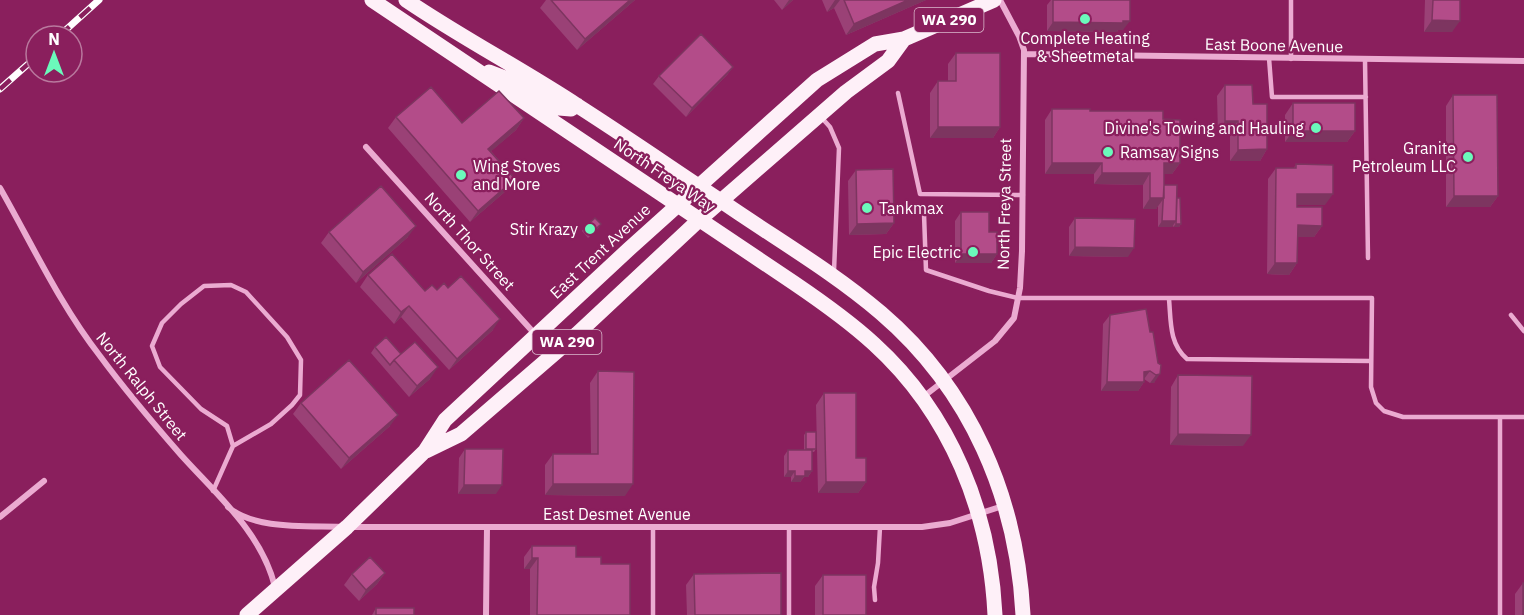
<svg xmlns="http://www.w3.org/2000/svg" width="1524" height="615" font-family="'IBM Plex Sans',sans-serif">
<rect width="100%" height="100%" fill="#8a1f5d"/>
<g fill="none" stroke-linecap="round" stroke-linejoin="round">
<path stroke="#ebabd1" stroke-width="4.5" d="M1291 0V59
M1269 58 1272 97H1366
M1365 60 1368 258
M898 93 920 194 1023 195
M821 117 830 127 839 148 834 271
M924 214 926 270 989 291 1018 298H1372L1371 387 1376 403 1384 411 1403 417H1524
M1169 299C1171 321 1169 344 1187 359L1371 361
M1511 315 1524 331
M1500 417V615
M213 491 233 446 271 424 292 405 300 395 301 360 287 337 246 292 231 285 204 286 181 304 162 323 152 346 160 367 201 409 227 426 233 446
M789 527V615
M875 600 874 587 878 563 880 527
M653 615V527"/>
<path stroke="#ebabd1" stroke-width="6" d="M1024 54 1524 61
M366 147 553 354
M0 188C32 244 60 305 100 356 125 390 153 423 181 455 217 495 262 533 275 587
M923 397 995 341 1014 318 1020 288 1022 251 1024 50 1019 36 1000 0
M228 507C256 531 311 525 347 527H922L950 523 1003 506
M0 517 44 481
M486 615 487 527"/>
<path stroke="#fef0f8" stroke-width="15" d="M372 0 794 283C822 302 849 321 874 344 951 414 990 512 995 615
M406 0C462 38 522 69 578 106 628 138 677 172 727 205 778 240 833 272 881 313 971 390 1017 498 1023 615
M489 72 510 80 559 108 571 109 577 105
M426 451 461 434 577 334 699 220 846 92 888 61 904 39
M247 615 347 527 425 451 445 420 629 249 817 80 875 44 904 39 994 0"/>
<defs>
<path id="rail" d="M59 36 99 0
M0 89 36 57"/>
</defs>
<use href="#rail" stroke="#fff" stroke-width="7"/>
<use href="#rail" stroke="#8a1f5d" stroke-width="4.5" stroke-dasharray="14" stroke-linecap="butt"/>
</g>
<path fill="#9a4176" d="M546 0H635L577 50 540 8Z
M774 0H793L782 10Z
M822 0H926L846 35 834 8 827 12Z
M1051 0H1130L1123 30H1118L1117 32 1047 31V5Z
M1425 0H1460L1452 32H1424Z
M956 53 1000 127 993 138H930V93L938 81H948V64Z
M733 67 727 75 686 117 653 84 659 76Z
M1225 85 1253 104 1267 149 1260 161H1230V132L1218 133 1217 96Z
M1453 95 1498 196 1490 207H1446V106Z
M1293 103 1355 131 1347 142H1285V115Z
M1052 109 1090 111 1163 119 1180 163 1172 174H1164V185L1177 198 1181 224 1179 227H1173V225L1172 227H1158V206L1156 209H1143V185L1094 184V174H1045V120Z
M396 117 462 123 524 118 516 130 491 151 515 179 507 190 470 222 388 128Z
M1296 164 1325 205H1297V207L1322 226 1314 237H1298L1297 263 1289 275 1267 274 1268 179 1276 168H1294Z
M856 170 894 223 886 234 849 235 848 181Z
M961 212 989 232 997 254 991 263H955V221Z
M1075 218 1128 257 1069 256V227Z
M599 227 588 238 582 231 584 228Z
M329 232 408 237 356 283 321 243Z
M368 275 425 291 493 330 449 370 401 317 394 324 360 287Z
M1110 315 1150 332 1158 363 1161 365 1154 383H1150L1144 379V382L1138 391H1101L1103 324Z
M375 347 401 354 430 379 409 397 371 353Z
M598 371 625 496 545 495V465L553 454H591L590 383Z
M1178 375 1243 446 1170 445 1171 387Z
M824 393 856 458 866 482 858 493H818L816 405Z
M301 403 390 426 341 469 293 414Z
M806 432 816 449 814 452H812V471L808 477H804L800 482H791V477H784V456L788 450H804V435Z
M465 449 496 494H458L459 458Z
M532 546 601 564 630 615H530V569H524V557Z
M385 573 377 584 359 601 344 585 352 574Z
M694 574 781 615H687L686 585Z
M823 575 866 615H815V586Z
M1523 583 1524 615H1515V594Z
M376 608 414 615H372Z"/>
<path fill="#7d3560" d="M630 0H635L577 50 585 39Z
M789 0H793L782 10Z
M835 0H840L834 8 827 12Z
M908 0H926L846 35 854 24Z
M1432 20 1460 21 1452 32H1424Z
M1130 21 1123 30H1118L1117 32 1047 31 1053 22Z
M733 67 727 75 686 117 692 108Z
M524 118 516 130 481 160 488 149Z
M1225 121H1238L1230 132 1218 133Z
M938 127H1000L993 138H930Z
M1293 131H1355L1347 142H1285Z
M1267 149 1260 161H1230L1238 150Z
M1052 163H1102L1094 174H1045Z
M1164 163H1180L1172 174H1156Z
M1102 173H1150L1143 185 1094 184Z
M515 179 507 190 470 222 478 211Z
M1297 194H1333L1325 205H1289Z
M1454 196H1498L1490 207H1446Z
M1150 198H1164L1156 209H1143Z
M1162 221H1176L1172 227H1158Z
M894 223 886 234 849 235 857 224Z
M1176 224H1181L1179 227H1173Z
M1298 225 1322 226 1314 237H1290Z
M416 226 408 237 356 283 363 272Z
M1075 247 1134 248 1128 257 1069 256Z
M961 254H997L991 263H955Z
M1275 263H1297L1289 275 1267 274Z
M409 306 401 317 394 324 401 312Z
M500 319 493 330 449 370 457 359Z
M438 367 430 379 409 397 417 386Z
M1150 371 1144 379V372Z
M1160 374 1154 383H1150L1156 375Z
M1107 382H1144L1138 391H1101Z
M398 415 390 426 341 469 349 458Z
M1178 434 1251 435 1243 446 1170 445Z
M788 471H795L791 477H784Z
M805 471H812L808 477H804L800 482H791L795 476Z
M826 482H866L858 493H818Z
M553 484H633L625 496 545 495Z
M464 485H502L496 494H458Z
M532 558H538L530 569H524Z
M385 573 377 584 359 601 366 590Z"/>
<path fill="#b34c89" stroke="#7d3560" stroke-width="1.5" d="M551 0H630L585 39Z
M844 0H908L854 24Z
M1053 0H1130V21H1123V23L1053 22Z
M1433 0H1460V21L1432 20Z
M701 34 733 67 692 108 659 76Z
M956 53H1000V127H938V81H956Z
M1225 85H1252L1253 104H1267V149L1238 150V121H1225Z
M431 87 462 123 499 91 524 118 488 149 515 179 478 211 396 117Z
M1453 95H1497L1498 196H1454Z
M1293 103H1355V131H1293Z
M1052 109H1090V111H1163V119L1180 120V163H1164V198H1150V173H1102V163H1052Z
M1296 164 1333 165V194H1297V207H1322V226L1298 225 1297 263H1275L1276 168H1296Z
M893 169 894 223 857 224 856 170Z
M1164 185H1177L1176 221H1162Z
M381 186 416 226 363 272 329 232Z
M1177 198H1180L1181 224H1176Z
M961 212H989V232H997V254H961Z
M595 218 601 224 590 235 584 228Z
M1075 218 1135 219 1134 248 1075 247Z
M392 254 425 291 432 285 437 290 444 283 448 288 461 276 500 319 457 359 409 306 401 312 368 275Z
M1146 309 1150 332H1153L1158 363 1161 365 1160 374 1156 375 1150 371 1144 372V382H1107L1110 315Z
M386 337 401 354 394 360 390 365 375 347Z
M415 342 438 367 417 386 394 360Z
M349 360 398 415 349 458 301 403Z
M598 371 634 372 633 484H553V454H598Z
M1178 375 1252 376 1251 435 1178 434Z
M824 393H856V458H866V482H826Z
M806 432H816V449H806Z
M465 449H503L502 485H464Z
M788 450H812V471H805V476H795V471H788Z
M532 546H576V557H601V564H630V615H537L538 558H532Z
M370 557 385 573 366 590 352 574Z
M781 573V615H695L694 574Z
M823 575H866V615H823Z
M1523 583H1524V615H1523Z
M376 608H414V615H376Z"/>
<g fill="#6bf9bb" stroke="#8a1f5d" stroke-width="2">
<circle cx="1085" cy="19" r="6"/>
<circle cx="1316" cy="128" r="6"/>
<circle cx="1108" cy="152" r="6"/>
<circle cx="1468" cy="157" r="6"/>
<circle cx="461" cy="175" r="6"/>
<circle cx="867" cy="208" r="6"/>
<circle cx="590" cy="229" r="6"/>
<circle cx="973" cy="252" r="6"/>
</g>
<g text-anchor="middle" stroke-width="4.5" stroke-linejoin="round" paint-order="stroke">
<g fill="#8a1f5d" stroke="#dcbcce" stroke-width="1.5">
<rect x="914.5" y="8" width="69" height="24" rx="4.5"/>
<rect x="532.5" y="330" width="69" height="24" rx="4.5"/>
</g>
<g font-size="15" font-weight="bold" fill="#fff">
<text x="949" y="25">WA 290</text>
<text x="567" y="347">WA 290</text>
</g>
<g font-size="16" fill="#fff" stroke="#8a1f5d" text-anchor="end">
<text x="1085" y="44" text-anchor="middle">Complete Heating<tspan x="1085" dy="18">&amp; Sheetmetal</tspan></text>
<text x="1304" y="134">Divine's Towing and Hauling</text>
<text x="1456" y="154">Granite<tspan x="1456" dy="18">Petroleum LLC</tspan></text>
<text x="1120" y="158" text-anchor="start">Ramsay Signs</text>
<text x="473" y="172" text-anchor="start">Wing Stoves<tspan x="473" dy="18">and More</tspan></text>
<text x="879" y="214" text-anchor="start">Tankmax</text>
<text x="578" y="235">Stir Krazy</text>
<text x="961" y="258">Epic Electric</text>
</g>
<g font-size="16" fill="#fff" stroke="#8a1f5d">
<text transform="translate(1274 45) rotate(1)" y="6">East Boone Avenue</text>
<text transform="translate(665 175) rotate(34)" y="6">North Freya Way</text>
<text transform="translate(1004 204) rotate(-89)" y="6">North Freya Street</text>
<text transform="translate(470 241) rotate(48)" y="6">North Thor Street</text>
<text transform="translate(600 251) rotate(-43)" y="6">East Trent Avenue</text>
<text transform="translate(142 386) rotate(51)" y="6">North Ralph Street</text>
<text x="617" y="520">East Desmet Avenue</text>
</g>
</g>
<g transform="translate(54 54)"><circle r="28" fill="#8a1f5d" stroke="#b9799e" stroke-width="1.5"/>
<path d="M0-4.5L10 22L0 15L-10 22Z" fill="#6bf9bb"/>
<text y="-9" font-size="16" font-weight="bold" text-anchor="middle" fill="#ffffff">N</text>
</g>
</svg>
